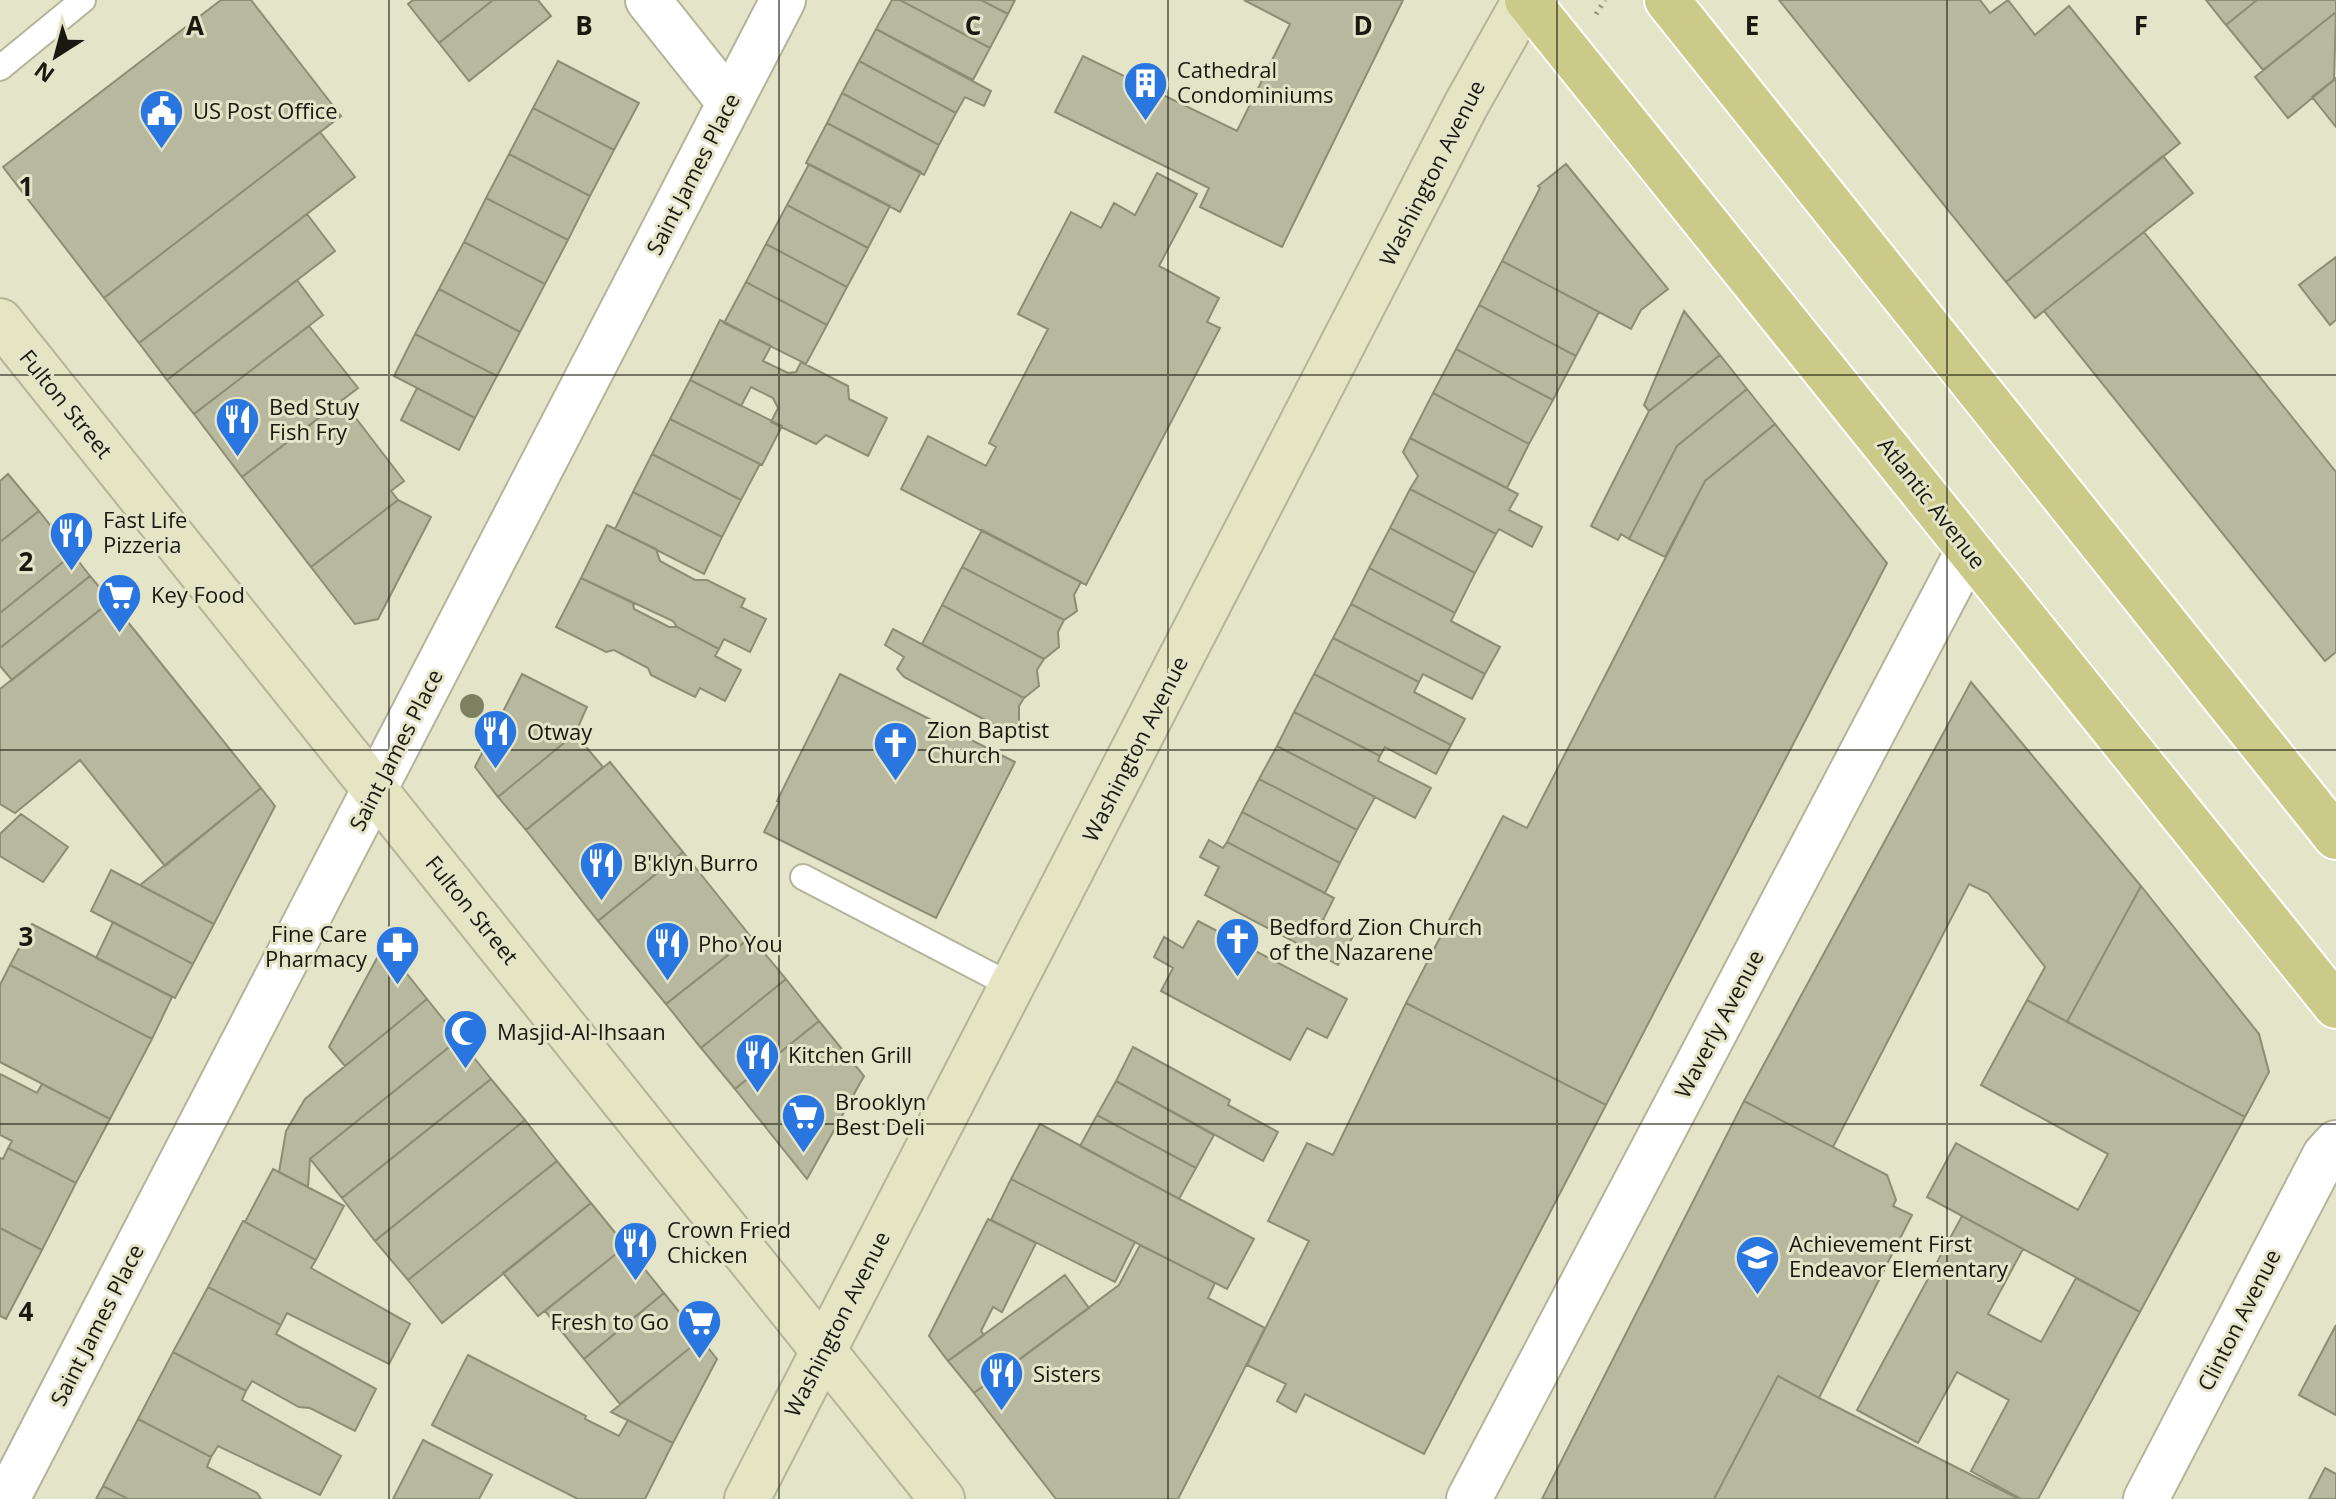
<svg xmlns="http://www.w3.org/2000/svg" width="2336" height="1499" font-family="'Open Sans',sans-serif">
<rect width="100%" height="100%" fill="#e3e4c8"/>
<path fill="#b7b89d" stroke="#8c8d73" stroke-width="2" d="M221 0H251L341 116 104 298 3 167Z
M413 0H493L439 43 408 4Z
M493 0H538L551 16 469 81 439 43Z
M892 0H900L990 48 973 80 876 29Z
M900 0H981L1008 14 990 48Z
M981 0H1015L1008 14Z
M1403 0 1282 247 1200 207 1209 188 1055 112 1083 56 1237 131 1290 24 1244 0Z
M1779 0H1980L1990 13 2008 0 2035 35 2069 6 2180 143 2006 282Z
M2206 0H2257L2226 25Z
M2257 0H2336V12L2263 70 2226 25Z
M2336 12 2334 80 2288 118 2255 77Z
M876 29 991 91 984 106 965 97 956 113 859 61Z
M558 61 639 103 614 150 533 108Z
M859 61 956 113 939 145 842 93Z
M2336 78V127L2312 97Z
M842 93 939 145 924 175 827 123Z
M533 108 614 150 590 196 509 154Z
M827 123 921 172 900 212 806 163Z
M320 132 355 177 139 343 104 298Z
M509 154 590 196 568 240 486 198Z
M2163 156 2193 193 2035 318 2006 282Z
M809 164 890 206 868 248 787 205Z
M1566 164 1668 289 1641 310 1631 329 1502 261 1540 188 1538 186Z
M1157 173 1197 194 1159 266 1219 298 1207 322 1220 328 1086 585 901 489 928 436 986 466 996 447 989 443 1048 329 1018 314 1071 212 1101 228 1114 203 1135 215Z
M486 198 568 240 545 284 464 242Z
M787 205 868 248 847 287 766 244Z
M307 214 335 251 167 380 139 343Z
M2144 232 2336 472V652L2325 661 2044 311Z
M464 242 545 284 520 332 439 289Z
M766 244 847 287 827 325 746 282Z
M2336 257V320L2330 325 2299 285Z
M1502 261 1599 312 1576 356 1479 305Z
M297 280 323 315 194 414 167 380Z
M746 282 827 325 806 364 724 323Z
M439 289 520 332 497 376 415 334Z
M1479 305 1576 356 1553 400 1456 349Z
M1684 311 1720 355 1649 411 1644 405Z
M720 320 771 346 763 361 788 373 796 372 801 362 848 386 849 399 887 418 868 456 826 435 816 444 771 422 778 408 773 398 751 387 741 406 690 380Z
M309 326 358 388 242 477 194 414Z
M415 334 497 376 475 418 394 376Z
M1456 349 1553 400 1529 444 1433 393Z
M1720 355 1747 389 1677 446 1629 539 1621 534 1618 540 1591 526 1649 411Z
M690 380 782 426 762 465 670 419Z
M417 388 475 418 459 450 401 420Z
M1747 389 1775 424 1705 481 1665 557 1629 539 1677 446Z
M1433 393 1529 444 1507 488 1410 438Z
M342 400 404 481 391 491 398 500 311 567 242 477Z
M670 419 760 464 741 500 652 454Z
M1775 424 1887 563 1606 1105 1406 1003 1503 816 1527 828 1705 481Z
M1410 438 1518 494 1509 510 1542 527 1532 547 1499 529 1496 534 1410 489 1418 476 1403 452Z
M652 454 741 500 722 537 633 492Z
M8 474 39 511 0 542V481Z
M1410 489 1496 534 1475 573 1390 528Z
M633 492 722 537 704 574 615 529Z
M398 500 431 517 378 619 355 624 311 567Z
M39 511 73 554 0 613V542Z
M607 525 656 549 660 561 695 580H707L745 599 741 607 766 619 750 652 724 639 719 649 677 627 673 621 581 578Z
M1390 528 1475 573 1455 613 1369 568Z
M982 530 1081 582 1074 595 1077 611 1064 620 962 567Z
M73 554 90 576 0 648V613Z
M962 567 1064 620 1058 632 1059 647 1044 659 942 605Z
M1369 568 1455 613 1451 621 1500 647 1485 674 1351 604Z
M90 576 111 601 12 680 0 666V648Z
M581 578 633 603 634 609 669 627H677L719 649 715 656 741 670 725 701 700 688 695 697 651 675 648 668 614 650 606 652 556 627Z
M111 601 261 788 165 866 80 760 15 813 0 804V689Z
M1351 604 1485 674 1472 699 1423 674 1419 682 1333 638Z
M942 605 1044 659 1037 670 1039 686 1024 698 922 644Z
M893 629 1024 698 1019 706V723L1006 731 904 677 897 669 904 657 885 645Z
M1333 638 1419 682 1414 692 1465 719 1451 745 1314 674Z
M522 674 587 707 575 734 498 797 475 767Z
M840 674 1015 762 936 918 764 832 779 802 777 801Z
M1314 674 1451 745 1436 774 1385 747 1380 756 1294 712Z
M1971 682 2141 886 2067 1022 2027 1000 2045 967 1988 893 1969 884 1833 1147 1744 1101Z
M1294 712 1380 756 1378 761 1431 788 1415 818 1277 746Z
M575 734 603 767 526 830 498 797Z
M1277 746 1375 797 1357 830 1259 779Z
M610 762 683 852 598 921 526 830Z
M1259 779 1357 830 1340 863 1242 812Z
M261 788 275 806 214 924 140 885Z
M1242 812 1340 863 1325 893 1227 842Z
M21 814 68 847 43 882 0 856V834Z
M1209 840 1223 848 1227 842 1334 898 1323 920 1353 936 1338 965 1205 895 1219 867 1200 857Z
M683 852 751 937 666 1004 598 921Z
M111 870 214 924 193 964 91 911Z
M2141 886 2259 1034 2269 1072 2245 1117 2067 1022Z
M1198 921 1347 999 1327 1038 1307 1028 1290 1060 1161 991 1173 968 1154 957 1164 937 1183 948Z
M113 922 193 964 175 998 96 958Z
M32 924 172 997 152 1039 10 965Z
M751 937 786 979 701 1048 666 1004Z
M384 945 427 999 345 1066 329 1047Z
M10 965 152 1039 110 1119 0 1062V985Z
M786 979 819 1021 735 1089 701 1048Z
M427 999 459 1039 310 1159 308 1187 279 1172 286 1131 305 1099Z
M2027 1000 2245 1117 2140 1312 1927 1197 1956 1143 2078 1210 2108 1154 1981 1085Z
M1406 1003 1606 1105 1424 1454 1305 1394 1296 1412 1277 1401 1286 1384 1247 1365 1309 1241 1268 1221 1307 1143 1333 1155Z
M819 1021 864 1076 807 1179 735 1089Z
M459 1039 491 1079 342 1198 310 1159Z
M1133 1047 1230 1100 1228 1105 1278 1132 1263 1161 1116 1081Z
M0 1074 37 1093 42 1084 110 1119 76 1183 8 1148 12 1141 0 1135Z
M491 1079 525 1120 375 1241 342 1198Z
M1116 1081 1214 1135 1196 1168 1097 1115Z
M1744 1101 1887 1175 1896 1200 1893 1206 1912 1215 1819 1398 1778 1376 1714 1499H1542Z
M1097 1115 1196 1168 1179 1199 1080 1146Z
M525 1120 557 1161 408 1280 375 1241Z
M1040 1124 1254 1239 1227 1289 1011 1179Z
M8 1148 76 1183 42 1250 0 1228V1158L3 1159Z
M557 1161 591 1203 442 1323 408 1280Z
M273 1169 344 1206 316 1260 245 1222Z
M1011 1179 1135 1242 1115 1282 991 1220Z
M591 1203 626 1246 538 1316 503 1273Z
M1962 1216 2023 1249 1988 1314 2041 1342 2076 1278 2140 1312 2038 1499H2021L1971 1471 2009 1400 1957 1372 1918 1443 1857 1410Z
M988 1219 1036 1243 1002 1312 993 1307 981 1331 984 1335 948 1361 929 1336Z
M243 1221 316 1260 311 1268 410 1324 389 1364 287 1313 281 1325 208 1287Z
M0 1228 42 1250 6 1319 0 1316Z
M1140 1245 1215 1283 1208 1298 1265 1328 1178 1499H1056L974 1393 1119 1285Z
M626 1246 664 1293 584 1359 545 1311Z
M1065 1275 1089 1308 974 1393 948 1361Z
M208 1287 281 1325 276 1334 376 1389 355 1431 310 1408 299 1407 252 1381 246 1391 173 1352Z
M664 1293 701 1339 620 1404 584 1359Z
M2336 1325V1415L2299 1395Z
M701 1339 717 1359 673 1443 611 1412Z
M173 1352 246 1391 242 1400 341 1456 320 1495 218 1446 211 1457 138 1419Z
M468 1355 586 1416 585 1419 619 1436 628 1420 673 1443 645 1499H578L432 1425Z
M1778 1376 1819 1398 2019 1499H1714Z
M138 1419 211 1457 207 1467 257 1493 261 1499H128L103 1486Z
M423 1440 492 1475 479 1499H393Z
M2325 1468 2336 1474V1499H2309Z
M103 1486 128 1499H96Z"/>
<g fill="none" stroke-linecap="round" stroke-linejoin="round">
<defs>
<path id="lane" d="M0 68 83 0
M803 877 1012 986"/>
<path id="street" d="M648 0 729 102
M7 1499 783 0
M1469 1499 1969 549
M2146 1499 2325 1155 2336 1143"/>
<path id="secondary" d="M0 321 942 1499
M747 1499 1466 105 1525 0"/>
<path id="primary" d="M1527 0 2336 1006
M1667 0 2336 837"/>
</defs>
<use href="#lane" stroke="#b3b499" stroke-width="28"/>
<use href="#street" stroke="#b3b499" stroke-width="48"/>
<use href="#secondary" stroke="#b3b499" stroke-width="48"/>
<use href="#primary" stroke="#fff" stroke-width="48"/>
<path stroke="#8e8f7a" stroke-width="5" stroke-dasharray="2 6" stroke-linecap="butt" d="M1596 14 1605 0"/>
<use href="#lane" stroke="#fff" stroke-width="24"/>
<use href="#street" stroke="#fff" stroke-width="44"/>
<use href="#secondary" stroke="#e6e5c3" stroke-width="44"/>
<use href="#primary" stroke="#ccca88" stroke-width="44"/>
</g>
<circle fill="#7f7f61" cx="472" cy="706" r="12"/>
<path fill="none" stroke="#19190f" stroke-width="2" stroke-opacity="0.55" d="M389 0V1499M779 0V1499M1168 0V1499M1557 0V1499M1947 0V1499M0 375H2336M0 750H2336M0 1124H2336"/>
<defs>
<symbol id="building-pin" viewBox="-11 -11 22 30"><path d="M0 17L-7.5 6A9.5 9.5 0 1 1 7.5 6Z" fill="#2976e1" stroke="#e3e4c8"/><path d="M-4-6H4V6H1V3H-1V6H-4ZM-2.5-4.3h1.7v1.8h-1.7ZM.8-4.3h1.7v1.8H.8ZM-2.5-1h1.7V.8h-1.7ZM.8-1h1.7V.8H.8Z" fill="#fff"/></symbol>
<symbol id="civic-pin" viewBox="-11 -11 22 30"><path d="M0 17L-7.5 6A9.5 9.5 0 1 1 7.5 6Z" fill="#2976e1" stroke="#e3e4c8"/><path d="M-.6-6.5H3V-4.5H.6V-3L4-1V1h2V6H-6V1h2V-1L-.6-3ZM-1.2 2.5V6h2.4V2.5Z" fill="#fff"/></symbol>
<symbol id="restaurant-pin" viewBox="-11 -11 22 30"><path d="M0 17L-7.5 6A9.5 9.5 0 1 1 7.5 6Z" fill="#2976e1" stroke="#e3e4c8"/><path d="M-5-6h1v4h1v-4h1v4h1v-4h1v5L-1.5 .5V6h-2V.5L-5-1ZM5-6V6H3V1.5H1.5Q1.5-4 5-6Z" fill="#fff"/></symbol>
<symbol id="supermarket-pin" viewBox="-11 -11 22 30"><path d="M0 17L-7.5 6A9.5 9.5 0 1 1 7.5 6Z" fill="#2976e1" stroke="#e3e4c8"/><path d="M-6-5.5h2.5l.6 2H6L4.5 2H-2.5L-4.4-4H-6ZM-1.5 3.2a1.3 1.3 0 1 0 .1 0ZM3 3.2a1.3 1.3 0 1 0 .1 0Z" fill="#fff"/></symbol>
<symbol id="church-pin" viewBox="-11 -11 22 30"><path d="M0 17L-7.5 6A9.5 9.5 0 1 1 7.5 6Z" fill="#2976e1" stroke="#e3e4c8"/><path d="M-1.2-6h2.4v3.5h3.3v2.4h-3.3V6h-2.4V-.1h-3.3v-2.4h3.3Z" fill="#fff"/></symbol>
<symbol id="pharmacy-pin" viewBox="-11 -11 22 30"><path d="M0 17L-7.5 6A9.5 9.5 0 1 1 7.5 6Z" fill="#2976e1" stroke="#e3e4c8"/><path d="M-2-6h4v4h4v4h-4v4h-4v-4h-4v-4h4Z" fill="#fff"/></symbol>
<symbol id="mosque-pin" viewBox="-11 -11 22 30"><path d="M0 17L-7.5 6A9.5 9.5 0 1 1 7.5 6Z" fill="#2976e1" stroke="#e3e4c8"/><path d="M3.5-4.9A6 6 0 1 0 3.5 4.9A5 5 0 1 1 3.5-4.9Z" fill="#fff"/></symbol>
<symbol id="school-pin" viewBox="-11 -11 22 30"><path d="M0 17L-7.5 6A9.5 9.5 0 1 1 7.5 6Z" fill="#2976e1" stroke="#e3e4c8"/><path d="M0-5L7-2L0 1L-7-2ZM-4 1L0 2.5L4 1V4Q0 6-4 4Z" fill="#fff"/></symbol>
</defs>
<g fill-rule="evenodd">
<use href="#building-pin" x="1120" y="58" width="51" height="69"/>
<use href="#civic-pin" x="136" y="86" width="51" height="69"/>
<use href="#restaurant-pin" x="212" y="394" width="51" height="69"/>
<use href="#restaurant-pin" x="46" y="508" width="51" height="69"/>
<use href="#supermarket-pin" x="94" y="570" width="51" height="69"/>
<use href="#restaurant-pin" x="470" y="706" width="51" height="69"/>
<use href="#church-pin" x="870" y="718" width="51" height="69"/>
<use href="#restaurant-pin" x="576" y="838" width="51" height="69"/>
<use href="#church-pin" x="1212" y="914" width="51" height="69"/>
<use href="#restaurant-pin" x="642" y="918" width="51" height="69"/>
<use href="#pharmacy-pin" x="372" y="922" width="51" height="69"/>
<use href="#mosque-pin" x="440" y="1006" width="51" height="69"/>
<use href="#restaurant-pin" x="732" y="1030" width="51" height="69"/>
<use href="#supermarket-pin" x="778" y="1090" width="51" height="69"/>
<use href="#restaurant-pin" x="610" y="1218" width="51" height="69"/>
<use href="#school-pin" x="1732" y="1232" width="51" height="69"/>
<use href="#supermarket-pin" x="674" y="1296" width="51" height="69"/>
<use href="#restaurant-pin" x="976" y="1348" width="51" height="69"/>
</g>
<g text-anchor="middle" stroke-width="6" stroke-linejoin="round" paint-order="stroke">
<g font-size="22" fill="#19190f" stroke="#e3e4c8" text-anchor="start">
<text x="1177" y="78">Cathedral<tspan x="1177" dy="25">Condominiums</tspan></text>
<text x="193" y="119">US Post Office</text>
<text x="269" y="415">Bed Stuy<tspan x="269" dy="25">Fish Fry</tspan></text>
<text x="103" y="528">Fast Life<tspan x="103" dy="25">Pizzeria</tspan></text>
<text x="151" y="603">Key Food</text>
<text x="927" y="738">Zion Baptist<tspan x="927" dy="25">Church</tspan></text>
<text x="527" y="740">Otway</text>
<text x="633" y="871">B'klyn Burro</text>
<text x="1269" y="935">Bedford Zion Church<tspan x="1269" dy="25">of the Nazarene</tspan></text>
<text x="367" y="942" text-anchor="end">Fine Care<tspan x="367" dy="25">Pharmacy</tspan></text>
<text x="698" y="952">Pho You</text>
<text x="497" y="1040">Masjid-Al-Ihsaan</text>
<text x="788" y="1063">Kitchen Grill</text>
<text x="835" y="1110">Brooklyn<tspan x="835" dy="25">Best Deli</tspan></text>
<text x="667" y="1238">Crown Fried<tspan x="667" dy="25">Chicken</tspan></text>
<text x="1789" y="1252">Achievement First<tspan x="1789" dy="25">Endeavor Elementary</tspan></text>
<text x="669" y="1330" text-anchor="end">Fresh to Go</text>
<text x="1033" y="1382">Sisters</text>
</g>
<g font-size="22" fill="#19190f" stroke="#e3e4c8">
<text transform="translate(1432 173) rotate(-63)" y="8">Washington Avenue</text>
<text transform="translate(693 174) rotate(-63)" y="8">Saint James Place</text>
<text transform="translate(66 404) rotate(51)" y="8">Fulton Street</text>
<text transform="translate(1932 503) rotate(52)" y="8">Atlantic Avenue</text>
<text transform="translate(1135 749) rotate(-63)" y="8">Washington Avenue</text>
<text transform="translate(396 750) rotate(-63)" y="8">Saint James Place</text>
<text transform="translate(472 910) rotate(51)" y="8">Fulton Street</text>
<text transform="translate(1719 1024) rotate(-62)" y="8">Waverly Avenue</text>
<text transform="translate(2239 1320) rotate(-63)" y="8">Clinton Avenue</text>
<text transform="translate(837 1324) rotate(-63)" y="8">Washington Avenue</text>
<text transform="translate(97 1325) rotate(-63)" y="8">Saint James Place</text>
</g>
</g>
<g font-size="26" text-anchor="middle" font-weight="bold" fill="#19190f" stroke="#e3e4c8" stroke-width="6" stroke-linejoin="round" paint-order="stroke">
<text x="195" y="35">A</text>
<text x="584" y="35">B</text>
<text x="973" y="35">C</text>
<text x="1363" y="35">D</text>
<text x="1752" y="35">E</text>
<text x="2141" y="35">F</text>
<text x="26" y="196">1</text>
<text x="26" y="571">2</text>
<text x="26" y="946">3</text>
<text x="26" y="1321">4</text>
</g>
<g transform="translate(56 56) rotate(216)" stroke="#e3e4c8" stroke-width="6" paint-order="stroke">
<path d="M0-6L14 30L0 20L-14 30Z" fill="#19190f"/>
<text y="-12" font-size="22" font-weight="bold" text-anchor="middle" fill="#19190f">N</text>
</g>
</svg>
